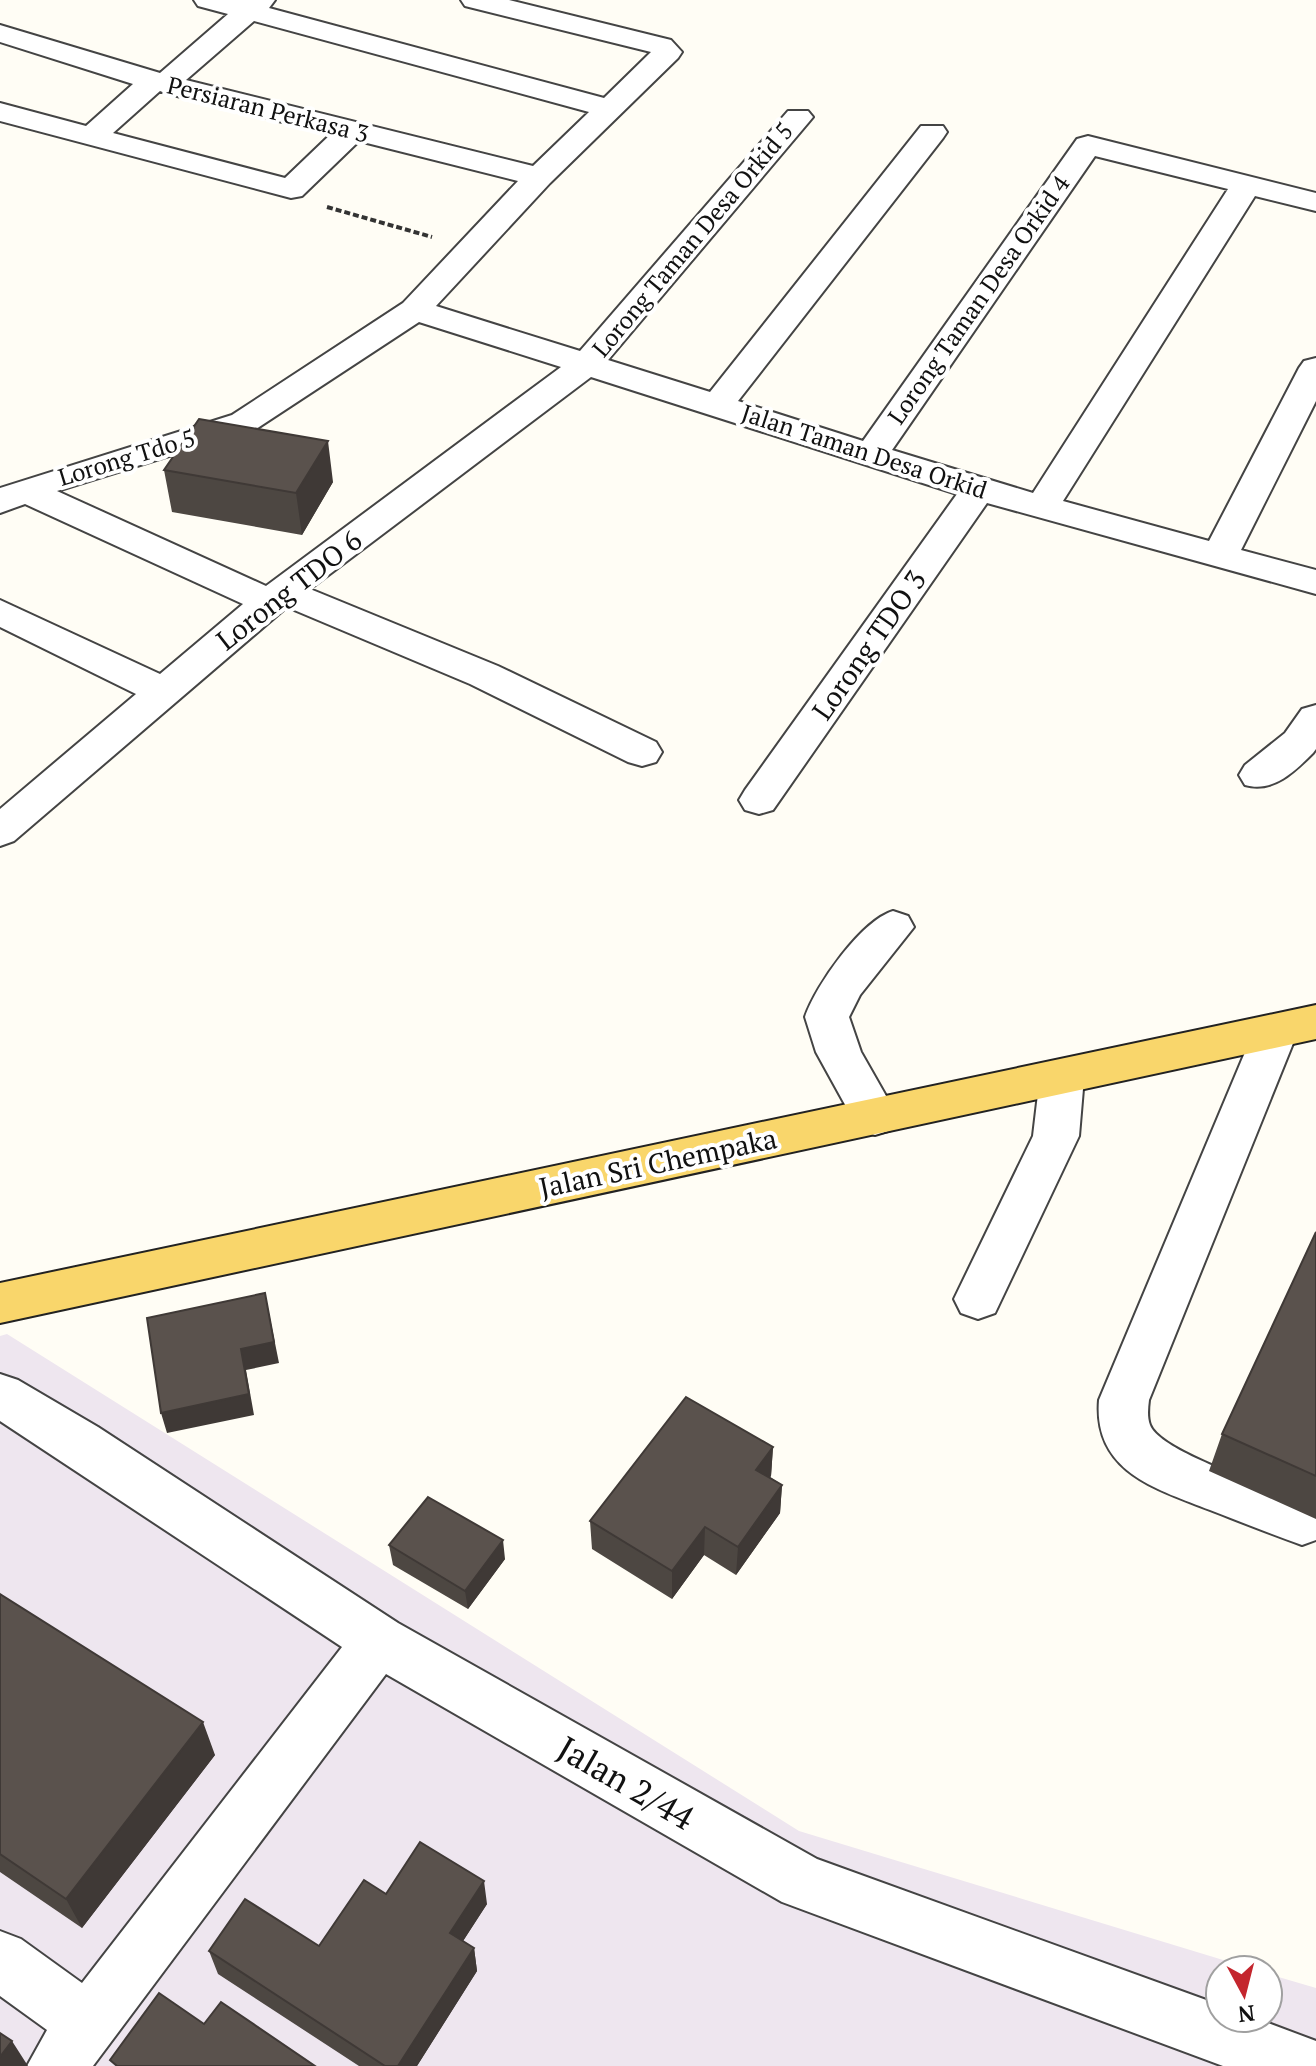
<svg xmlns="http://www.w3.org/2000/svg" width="1316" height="2066" font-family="'PT Serif',serif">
<rect width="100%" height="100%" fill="#fffdf5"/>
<path fill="#eee6ef" d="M7 1334 799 1831 1256 1970H1220V2018H1268V1974L1316 1988V2066H0V1336Z"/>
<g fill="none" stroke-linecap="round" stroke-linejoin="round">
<defs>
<path id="minor" d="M194 0H275L269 8 604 98 651 52 465 6 461 0H509L671 40 682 52 678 58 550 183 436 306 580 351 788 111H808L813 117 808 123 608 360 710 392 921 126H943L947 132 943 138 738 401 863 441 1077 139 1088 136 1316 193V211L1255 196 1063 501 1209 541 1299 368 1304 361 1316 358V401L1241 550 1316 570V594L987 503 773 810 759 814 745 810 739 800 745 790 957 494 591 377 310 589 498 666 656 742 662 752 656 762 642 766 628 762 470 684 287 607 14 841 0 846V809L136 694 0 627V600L160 674 243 604 25 504 0 513V488L232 415 403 303 518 181 359 141 302 196 291 198 0 121V103L86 126 133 84 0 42V25L160 73 228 14 198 6ZM254 21 589 112 533 166 186 80ZM160 91 165 93 331 134 285 178 113 133ZM1095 156 1228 189 1033 493 892 450ZM419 322 561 367 266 586 57 491 256 429Z
M1316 705V749L1313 753C1294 772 1273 793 1245 785L1239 775 1245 765 1285 733 1302 709Z
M893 911 908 916 914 927 860 995 849 1017 861 1052 898 1117 891 1130 875 1135 859 1130 816 1052 805 1017C816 985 861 921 893 911Z
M1276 1014 1292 1019 1298 1031 1149 1400C1148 1408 1147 1417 1150 1425 1161 1454 1283 1491 1316 1504V1540L1302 1545C1271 1534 1241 1522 1210 1510 1157 1489 1093 1472 1099 1400L1254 1031 1260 1019Z
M1062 1060 1078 1065 1084 1077 1079 1136 995 1313 978 1319 961 1313 954 1299 1033 1136 1040 1077 1046 1065Z
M0 1374 18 1380 98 1427 398 1623 817 1859 1220 2005V2018H1255L1316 2041V2066H1223L782 1902 386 1674 93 2066H27L47 2030 0 1996V1931L21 1939 82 1983 342 1647 0 1421Z"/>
<path id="major" d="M1316 1005V1039L0 1323V1283Z"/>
</defs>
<use href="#minor" stroke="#444" stroke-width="4"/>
<use href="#major" stroke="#222" stroke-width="4"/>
<path stroke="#333" stroke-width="4" stroke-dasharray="6 3" stroke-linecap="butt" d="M327 207 432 237"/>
<use href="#minor" fill="#fff" fill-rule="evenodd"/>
<use href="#major" fill="#f9d66b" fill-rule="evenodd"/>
</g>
<path fill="#4d4742" d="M164 470 333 482 302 535 172 512Z
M1316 1232V1519L1209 1471 1222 1434Z
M773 1447 771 1476 770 1477 782 1485 780 1513 736 1575 704 1555 672 1599 592 1549 590 1521Z
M389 1545 505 1559 468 1609 393 1565Z
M0 1594 215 1755 82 1928 0 1872Z
M386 1894 487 1904 463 1941 474 1948 477 1971 417 2066H359L218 1974 209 1951 319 1946Z"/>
<path fill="#3f3936" d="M328 441 333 482 302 535 296 493Z
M265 1293 279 1363 246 1370 254 1415 167 1433 161 1413 241 1349Z
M773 1447 771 1476 754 1498 756 1470Z
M782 1485 780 1513 736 1575 738 1547Z
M705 1527 704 1555 672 1599V1571Z
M503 1540 505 1559 468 1609 465 1591Z
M203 1722 215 1755 82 1928 66 1899Z
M484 1881 487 1904 454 1955 450 1933Z
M474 1948 477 1971 417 2066H398Z
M12 2041 28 2066H0V2057Z"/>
<path fill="#5a524d" stroke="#3f3936" stroke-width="2" d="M199 419 328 441 296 493 164 470Z
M1316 1232V1476L1222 1434Z
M265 1293 274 1342 241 1349 249 1394 161 1413 147 1318Z
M686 1397 773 1447 756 1470 782 1485 738 1547 705 1527 672 1571 590 1521Z
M428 1497 503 1540 465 1591 389 1545Z
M0 1594 203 1722 66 1899 0 1854Z
M420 1842 484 1881 450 1933 474 1948 398 2066H385L209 1951 245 1899 319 1946 364 1880 386 1894Z
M159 1993 204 2024 221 2002 315 2066H117L110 2060Z
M0 2033 12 2041 0 2057Z"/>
<g text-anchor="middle" stroke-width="8" stroke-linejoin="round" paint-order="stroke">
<g font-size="24" fill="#111" stroke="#fff">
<text transform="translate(268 110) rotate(14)" y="8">Persiaran Perkasa 3</text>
<text transform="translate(693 240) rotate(-50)" y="8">Lorong Taman Desa Orkid 5</text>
<text transform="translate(979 300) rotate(-55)" y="8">Lorong Taman Desa Orkid 4</text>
<text transform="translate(864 452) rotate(18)" y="8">Jalan Taman Desa Orkid</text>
<text transform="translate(127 458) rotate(-17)" y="8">Lorong Tdo 5</text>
</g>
<g font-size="28" fill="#111" stroke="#fff">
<text transform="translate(289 590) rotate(-38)" y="10">Lorong TDO 6</text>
<text transform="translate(869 645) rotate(-55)" y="10">Lorong TDO 3</text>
<text transform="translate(658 1163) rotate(-12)" y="10">Jalan Sri Chempaka</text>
</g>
<g font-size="34" fill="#111" stroke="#fff">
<text transform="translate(626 1783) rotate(30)" y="12">Jalan 2/44</text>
</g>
</g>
<g transform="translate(1244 1994) rotate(173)"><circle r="38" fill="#ffffff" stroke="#a0a0a0" stroke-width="2"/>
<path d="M0-6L14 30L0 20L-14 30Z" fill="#c4262e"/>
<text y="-12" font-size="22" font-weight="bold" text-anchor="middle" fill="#111111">N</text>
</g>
</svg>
